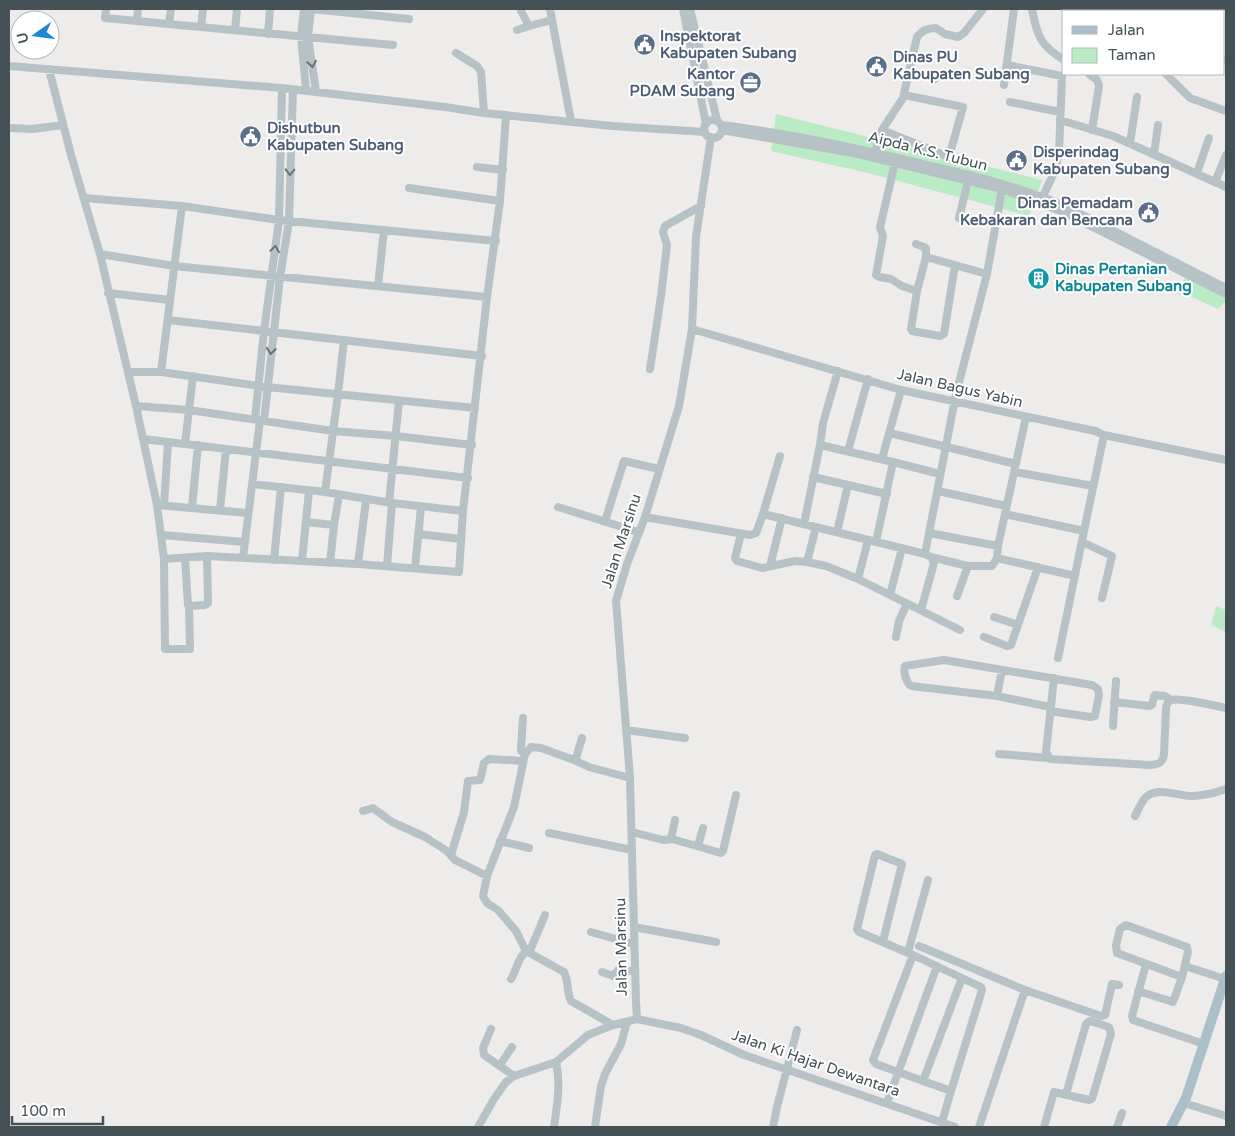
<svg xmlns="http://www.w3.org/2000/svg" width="1235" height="1136" font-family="'Varela Round',sans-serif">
<rect width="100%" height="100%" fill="#eeebeb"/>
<path fill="#b9ebc5" d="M776 114 1042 180 1029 216 868 173 771 151Z
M1188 272 1226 292V301L1218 309 1192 297 1177 294Z
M1216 606 1226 610V632L1211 625Z"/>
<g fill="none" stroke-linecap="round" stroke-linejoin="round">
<path stroke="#b7c2c7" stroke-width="8" d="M106 9 105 18 393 45
M304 9 301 36 306 90
M311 9 308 37 316 91
M312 9 409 19
M520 9 529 26 552 20
M550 9 571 121
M683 9 706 124
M690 9 717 120
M1032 9C1037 36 1040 45 1064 60
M1117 11V9
M1162 11V9
M137 21 138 9
M169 24 171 9
M201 27 203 9
M235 30 237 9
M517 30 529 26
M268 34 270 9
M456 53 477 66 481 72 484 113
M1224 59H1226
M1007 65 1062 76 1059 152 1055 171 1043 196
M9 66 282 88 445 107 484 113 612 126 705 132
M49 69 71 155 100 254 136 406 157 505 164 559 165 649H190L189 606
M909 71 935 79
M1089 74 1097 80 1099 86 1092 130
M1166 74 1190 98 1226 111
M1004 85 1014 9
M1010 102 1060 112
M704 129a9 9 0 1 1 18 0a9 9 0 1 1-18 0Z
M1060 120 1113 136 1226 187
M722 125C791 134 859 148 927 165 974 176 1021 187 1065 206L1226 288
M9 128 32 129 63 125
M722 130 858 154 1002 189 1063 212 1226 294
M882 130 903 98 917 37C922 30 928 28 936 28L945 34 958 37 964 33 983 9
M1130 143 1137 97
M875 152 882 130 949 157 963 107 904 95
M1154 154 1158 125
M895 163 880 227 883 236 876 275 879 277 891 279 902 286 917 291
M477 167 503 170
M1197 173 1209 138
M1215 182 1226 155
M409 188 500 201
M84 198 182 206 279 220 496 241
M959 218 968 181
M916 244 926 248V257
M100 254 174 266 487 297
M955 265 944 334 940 336 912 331 911 329 917 291 926 257 987 274
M378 286 384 230
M108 293 170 300
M168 320 482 356
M692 329 901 390 1095 431 1104 435 1226 460
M650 369 661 296 667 245 663 232 665 226 701 206
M128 372H161L267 387 475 408
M161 372 182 206
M136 406 189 410 333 431 396 436 472 445
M1026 417 1005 514 1084 531 1104 435
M255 419 264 331 279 220 282 88
M264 421 280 277 289 221 293 89
M890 433 1016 464
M143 439 468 478
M185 444 193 376
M820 445 893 462 876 542
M848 451 868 379
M882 459 901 390
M893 462 940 474
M1015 472 1093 486
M813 477 848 485 837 532
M252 484 325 492 392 503 463 511
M848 485 887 494
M938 491 1006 506
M325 492 338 394 344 340
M389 503 399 401
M157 505 247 513
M164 505 168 442
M192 507 198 445
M558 507 638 532
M220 510 226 449
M763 514 780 456
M645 517 750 535 756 533 763 514 925 554 931 557 934 563 921 610
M605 521 624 461 659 469
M306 522 334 525
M804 524 820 445 823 423 838 371
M929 533 998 546 1005 514
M418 534 461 539
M741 534 735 558 737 561 762 568 795 561 807 562 826 566 858 579
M162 535 244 542
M868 540 858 579 960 630
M1082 542 1112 556 1102 598
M998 546 997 558 1075 576
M925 554 956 394 987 274 1002 189
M931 557 968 566H992L997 558
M185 558 188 605 189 606 205 605 208 603 207 556
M243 558 260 420
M164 559 207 556 358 564 459 572 463 511 487 297 500 201 506 115
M274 560 281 487
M302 561 309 491
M807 562 816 527
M330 563 334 525 339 495
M358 564 366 500
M387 566 392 503
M770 566 782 518
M415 568 421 507
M890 595 902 548
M957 596 968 566
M994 617 1018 625
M896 637 899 621 907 604
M984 637 1007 646 1011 645 1038 567
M1058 658 1084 531
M1054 678 1046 752 1050 759 1150 765C1158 765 1163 763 1164 754L1166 709C1166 705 1168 701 1172 700 1181 697 1215 706 1226 708
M997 696 1002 670
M1114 702 1150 706 1152 705 1154 696 1155 695 1165 696 1171 700
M1050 711 1090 717 1095 716 1099 695 1098 689 1092 685 944 660 905 666C903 672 906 682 911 686L997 696 1050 707
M523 718 521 747V751L525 754
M1113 726 1116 681
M626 730 685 738
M582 738 577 755 574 760 589 767 630 778
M999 754 1048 758
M574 760 541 748 531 747 525 754 514 807 487 876 483 896 487 903 498 910 516 931 526 951 564 972C569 981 566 991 571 1001L613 1025
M363 811 373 808 392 822 425 837 447 851 455 860 487 876
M1135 816C1138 810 1141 803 1145 798 1157 786 1177 796 1191 796 1203 796 1215 793 1226 789
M632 832 663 840 672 839 721 853 723 851 736 795
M549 833 632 850
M671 839 675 820
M500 841 529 848
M698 846 703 828
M451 855 464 812 468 781 480 780 484 763 489 759 523 761
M1126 925 1187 947 1188 952 1182 977 1117 953 1116 945 1120 929Z
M634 927 716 942
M591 932 634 944
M883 941 902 864 877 854 875 855 857 929 859 932 913 955
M919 946 1025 990 1101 1016 1105 1015 1112 984 1119 985
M908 952 928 880
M529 953 545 915
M913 955 962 978 923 1081 876 1064 873 1060Z
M1146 964 1132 1016 1133 1020 1204 1044
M1185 966 1225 979
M602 972 613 976 619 969 635 972
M511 979C517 970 517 959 526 951
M1138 991 1173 1002 1182 977
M637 1019 636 1002 630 778 616 601 627 564 645 517 679 406 692 329 696 237 711 137
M491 1029 483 1048 484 1055 514 1076
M500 1065 512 1047
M923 1081 951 1091 982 990 981 987 962 978
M887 1103 937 966
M1184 1103 1226 1116
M942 1122 951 1091
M478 1127 494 1099 506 1082 514 1076 556 1062 588 1035 613 1025 637 1019 681 1028 701 1035 744 1055 955 1127
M554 1127C557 1105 561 1084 556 1062
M595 1127 601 1086 605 1074 621 1044 627 1022
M773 1127 777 1107 797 1030
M979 1127 1025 990
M1044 1127 1054 1092 1089 1100 1092 1099 1111 1034 1109 1027 1090 1021 1086 1024 1066 1094
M1117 1127 1122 1113"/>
<path stroke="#abbfca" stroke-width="10" d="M1171 1127 1186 1098 1226 976"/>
</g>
<defs><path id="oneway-chevron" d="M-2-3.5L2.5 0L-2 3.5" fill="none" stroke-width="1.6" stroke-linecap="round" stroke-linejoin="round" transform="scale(1.25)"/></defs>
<g stroke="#667379">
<use href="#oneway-chevron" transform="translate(312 64) rotate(81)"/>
<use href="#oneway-chevron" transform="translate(290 172) rotate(92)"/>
<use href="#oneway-chevron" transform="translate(275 249) rotate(-82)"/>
<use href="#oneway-chevron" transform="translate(271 351) rotate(97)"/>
</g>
<defs>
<symbol id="civic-disc" viewBox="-11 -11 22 22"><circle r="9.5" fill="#5c6f8a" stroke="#fff"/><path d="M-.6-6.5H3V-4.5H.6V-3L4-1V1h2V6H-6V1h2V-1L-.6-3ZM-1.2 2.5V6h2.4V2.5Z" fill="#fff"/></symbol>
<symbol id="office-disc" viewBox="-11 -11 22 22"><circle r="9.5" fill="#5c6f8a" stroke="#fff"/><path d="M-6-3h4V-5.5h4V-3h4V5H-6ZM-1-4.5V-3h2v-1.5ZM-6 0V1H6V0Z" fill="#fff"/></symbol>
<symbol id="building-disc" viewBox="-11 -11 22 22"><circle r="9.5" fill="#0f9aa8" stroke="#fff"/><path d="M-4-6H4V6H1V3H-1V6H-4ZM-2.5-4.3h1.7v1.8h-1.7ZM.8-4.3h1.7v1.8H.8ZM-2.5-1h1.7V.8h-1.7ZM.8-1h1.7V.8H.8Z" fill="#fff"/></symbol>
</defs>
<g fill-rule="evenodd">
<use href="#civic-disc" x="632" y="32" width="25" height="25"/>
<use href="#civic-disc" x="864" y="54" width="25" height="25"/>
<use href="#office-disc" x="738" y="70" width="25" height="25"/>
<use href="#civic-disc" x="238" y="124" width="25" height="25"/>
<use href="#civic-disc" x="1004" y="148" width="25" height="25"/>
<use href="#civic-disc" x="1136" y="200" width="25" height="25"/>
<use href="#building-disc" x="1026" y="266" width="25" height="25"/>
</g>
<g text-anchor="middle" stroke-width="4" stroke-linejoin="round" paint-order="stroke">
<g font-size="15" font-weight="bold" fill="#4e5e75" stroke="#fff" text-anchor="start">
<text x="660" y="41">Inspektorat<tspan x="660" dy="17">Kabupaten Subang</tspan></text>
<text x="893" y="62">Dinas PU<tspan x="893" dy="17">Kabupaten Subang</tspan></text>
<text x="735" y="79" text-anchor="end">Kantor<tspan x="735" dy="17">PDAM Subang</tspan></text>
<text x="267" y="133">Dishutbun<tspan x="267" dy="17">Kabupaten Subang</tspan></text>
<text x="1033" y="157">Disperindag<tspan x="1033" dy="17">Kabupaten Subang</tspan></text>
<text x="1133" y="208" text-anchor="end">Dinas Pemadam<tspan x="1133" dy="17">Kebakaran dan Bencana</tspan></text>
</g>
<g font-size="15" fill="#445157" stroke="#fff">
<text transform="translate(928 151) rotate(14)" y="5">Aipda K.S. Tubun</text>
<text transform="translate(960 388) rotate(13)" y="5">Jalan Bagus Yabin</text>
<text transform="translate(621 541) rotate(-72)" y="5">Jalan Marsinu</text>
<text transform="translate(621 947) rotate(-91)" y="5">Jalan Marsinu</text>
<text transform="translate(816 1063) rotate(19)" y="5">Jalan Ki Hajar Dewantara</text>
</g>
<g font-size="15" font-weight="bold" fill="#0d838f" stroke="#fff" text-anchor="start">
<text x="1055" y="274">Dinas Pertanian<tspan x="1055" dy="17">Kabupaten Subang</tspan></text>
</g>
</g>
<rect width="1235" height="1136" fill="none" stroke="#445157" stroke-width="20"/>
<rect x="1062" y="10" width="162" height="65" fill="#ffffff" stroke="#b4b9bc"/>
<rect x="1072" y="26" width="25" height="8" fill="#abbfca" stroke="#b4b9bc"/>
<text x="1108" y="35" font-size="15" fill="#445157">Jalan</text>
<rect x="1072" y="48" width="25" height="15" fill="#b9ebc5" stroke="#b4b9bc"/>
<text x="1108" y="60" font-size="15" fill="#445157">Taman</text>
<g transform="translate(35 35) rotate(256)"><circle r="24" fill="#ffffff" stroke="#b4b9bc"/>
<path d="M0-4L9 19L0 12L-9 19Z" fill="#2088d3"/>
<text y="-8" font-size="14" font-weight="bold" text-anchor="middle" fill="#445157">U</text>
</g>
<path d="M12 1116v8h91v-8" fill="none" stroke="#445157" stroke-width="2.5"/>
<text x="20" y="1116" font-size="15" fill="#445157" stroke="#ffffff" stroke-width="4" paint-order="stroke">100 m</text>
</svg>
